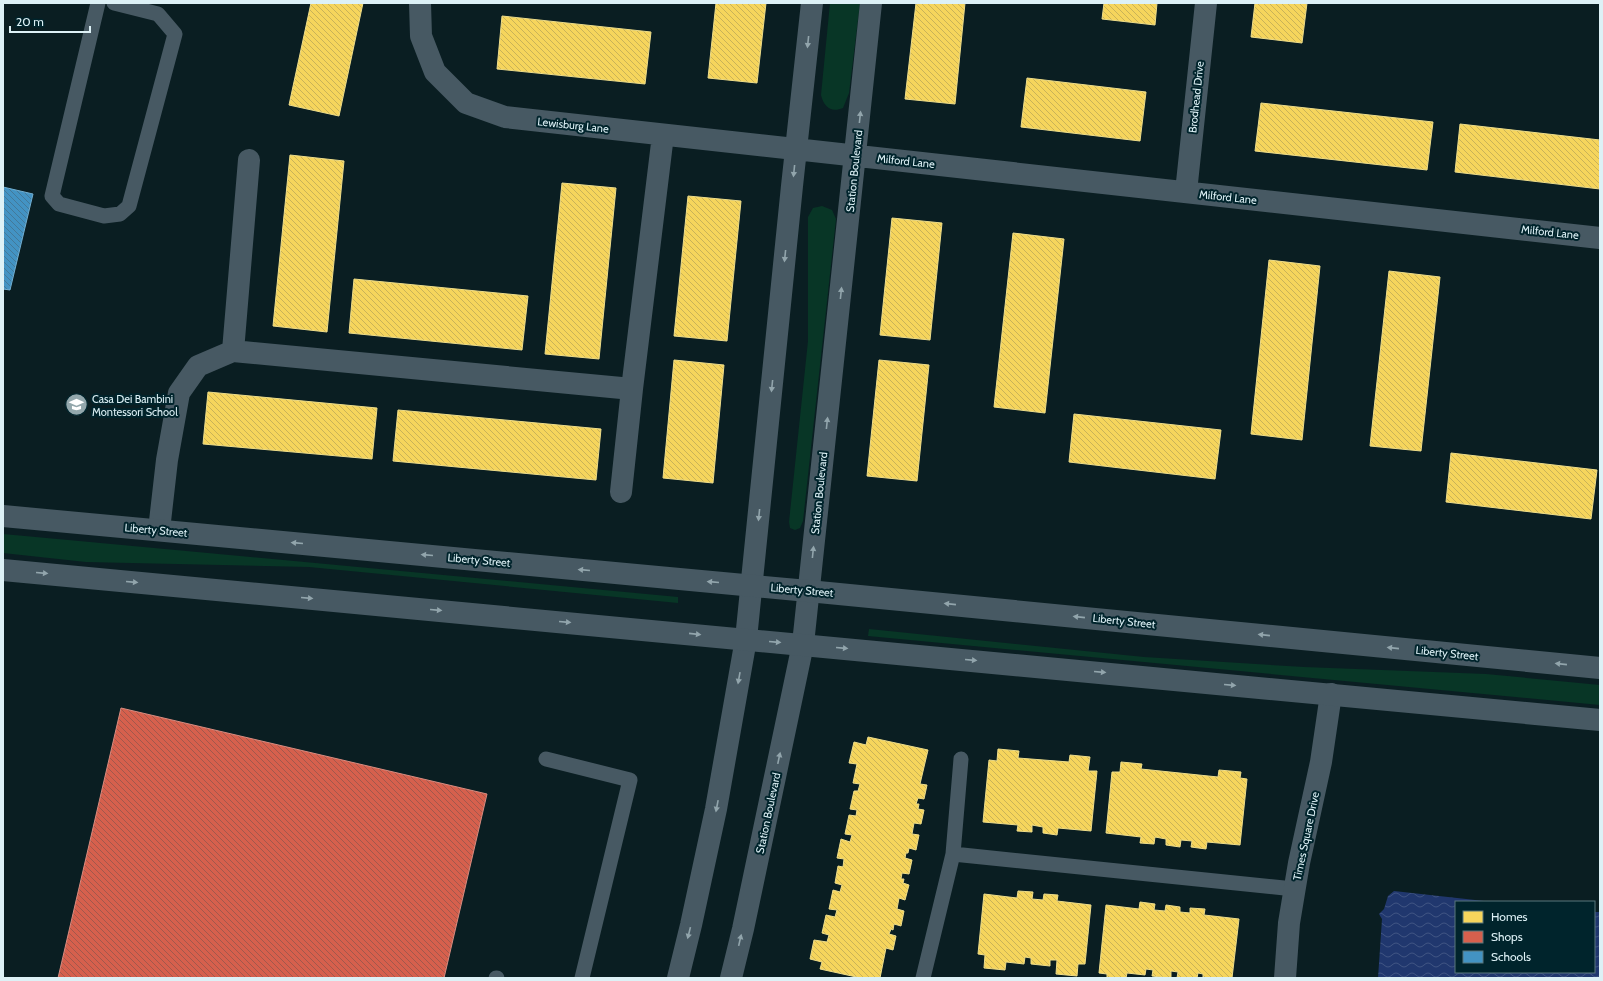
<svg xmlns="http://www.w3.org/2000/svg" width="1603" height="981" font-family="Cabin,sans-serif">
<defs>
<pattern id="water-waves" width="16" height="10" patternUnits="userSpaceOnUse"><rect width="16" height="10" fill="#20376e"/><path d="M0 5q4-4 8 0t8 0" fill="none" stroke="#405483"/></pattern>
<pattern id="homes-back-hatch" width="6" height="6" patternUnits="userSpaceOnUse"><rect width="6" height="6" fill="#f6d55c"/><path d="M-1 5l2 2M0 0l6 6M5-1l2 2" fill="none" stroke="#c9b258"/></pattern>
<pattern id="shops-back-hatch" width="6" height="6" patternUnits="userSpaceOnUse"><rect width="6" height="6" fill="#d6604d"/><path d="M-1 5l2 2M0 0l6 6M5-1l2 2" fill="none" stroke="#a2584c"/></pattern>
<pattern id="schools-back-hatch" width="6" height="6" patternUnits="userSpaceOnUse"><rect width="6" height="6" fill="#4393c3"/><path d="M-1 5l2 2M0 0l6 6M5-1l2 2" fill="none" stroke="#437999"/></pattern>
</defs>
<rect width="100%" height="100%" fill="#0a1e22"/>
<path fill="#083626" d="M830 3H860L849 93 843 108C831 113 824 107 821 95Z
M822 206 832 210 836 219 803 521 800 528 795 530 790 528 789 522 808 341V217L813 208Z
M3 534 79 541 678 597V603L309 567 86 562 3 553Z
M869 629 1144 657 1304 667 1486 674 1600 685V705L868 636Z"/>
<path fill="url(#water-waves)" d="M1394 891 1493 902H1456V972H1594V912H1600V978H1378L1382 919 1379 914 1384 909 1388 896Z"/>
<path fill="url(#homes-back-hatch)" stroke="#eedd8a" d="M311 3H363L339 116 289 105Z
M716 3H766L757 83 708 78Z
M916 3H965L955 104 905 99Z
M1104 3H1157L1155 25 1102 19Z
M1255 3H1307L1302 43 1251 37Z
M502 16 651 32 645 84 497 69Z
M1027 78 1146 92 1140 141 1021 127Z
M1261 103 1433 122 1427 170 1255 151Z
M1460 124 1600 140V189L1455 172Z
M290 155 344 161 327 332 273 326Z
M562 183 616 188 599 359 545 354Z
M688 196 741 201 727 341 674 336Z
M892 218 942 223 930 340 880 335Z
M1013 233 1064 239 1045 413 994 407Z
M1269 260 1320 266 1302 440 1251 434Z
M1389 271 1440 277 1421 451 1370 446Z
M354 279 528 296 522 350 349 333Z
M674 360 724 365 713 483 663 478Z
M879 360 929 365 917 481 867 476Z
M208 392 377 408 372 459 203 444Z
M398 410 601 429 596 480 393 461Z
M1074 414 1221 430 1215 479 1069 462Z
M1451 453 1597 470 1591 519 1446 502Z
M868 737 928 750 920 784 927 785 924 799 918 798 916 804H919L918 809 924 810 921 824 914 823 912 834 919 835 916 850 909 848 908 853H906L905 858 912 860 909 874 902 873 901 879H904L903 883 909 885 905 900 899 898 897 909 904 911 901 926 894 924 893 930 891 929 889 934 896 936 893 950 886 948 880 978H861L820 969 822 962 810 959 814 940 827 942 829 935 822 933 826 915 835 917 837 910 829 909 833 890 840 892 842 885 835 883 838 866 843 867 844 859 837 858 841 839 850 842 852 835 845 834 849 815 856 816 857 810 850 809 854 791H858L860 784 853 783 857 764 849 763 854 742 866 745Z
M998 749 1019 751 1018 758 1069 762 1070 755 1090 757 1088 771H1097L1091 831 1058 828 1057 835 1043 833V827L1032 825V832L1017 831 1018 825 983 822 989 760 997 761Z
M1121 762 1142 764 1141 769 1218 777 1219 770 1241 772 1240 778 1247 779 1240 845 1207 842 1206 849 1191 847 1192 841 1181 840 1180 847 1166 845V839L1155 837 1154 844 1140 843 1141 837 1106 833 1112 772H1120Z
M1018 891 1033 892 1032 899 1043 900 1044 894 1058 895 1057 901 1091 905 1085 964H1078L1077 976 1056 974 1057 960H1050V966L1031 964V958L1025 957 1024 964 1006 962 1005 970 984 968 985 955 978 954 984 894 1017 898Z
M1140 902 1155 904 1154 910 1165 911 1166 905 1180 907V912L1190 913V908L1205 909 1204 915 1239 919 1232 978H1203V974L1198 973 1197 978H1177L1178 972 1171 971V978H1169L1152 976 1153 970 1146 969 1145 975 1127 973 1126 978H1107V974L1099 973 1106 905 1139 909Z"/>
<path fill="url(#shops-back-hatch)" stroke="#d88c80" d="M121 708 487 794 444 978H58Z"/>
<path fill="url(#schools-back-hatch)" stroke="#71afd2" d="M3 187 33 194 10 290 3 289Z"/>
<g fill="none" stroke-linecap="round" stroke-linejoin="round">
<path stroke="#475963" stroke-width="15" d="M98 3 52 196 59 204 104 216 120 214 129 206 175 34 158 14 114 3
M546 759 630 780 582 978
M953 854 1294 889
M496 978H497
M923 978 953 854 961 759"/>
<path stroke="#475963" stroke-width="22" d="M420 3 421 36 435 72 466 103 505 117 1600 238
M1186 192 1206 3
M233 351 249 160
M621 492 632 389
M159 530 167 460 179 393 198 366 233 351 632 389 663 135
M678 978 691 925 716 809 746 639 792 186 812 3
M731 978 743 929 803 644 871 3
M1285 978 1289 923 1299 863 1321 762 1331 694"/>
<path stroke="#475963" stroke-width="22" d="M3 516 808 591 1600 668
M3 570 1600 720"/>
</g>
<defs><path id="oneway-solid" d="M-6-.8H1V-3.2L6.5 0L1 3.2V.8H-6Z"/></defs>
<g fill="#92a5ac">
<use href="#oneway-solid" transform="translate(808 42) rotate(96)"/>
<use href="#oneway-solid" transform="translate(860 117) rotate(-84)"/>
<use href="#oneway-solid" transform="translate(794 171) rotate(96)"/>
<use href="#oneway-solid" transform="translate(785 256) rotate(96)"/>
<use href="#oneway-solid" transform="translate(841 293) rotate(-84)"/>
<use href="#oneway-solid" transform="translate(772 386) rotate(96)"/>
<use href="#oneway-solid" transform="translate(827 423) rotate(-84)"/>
<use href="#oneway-solid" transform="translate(759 515) rotate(96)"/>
<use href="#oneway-solid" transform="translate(297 543) rotate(-175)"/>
<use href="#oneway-solid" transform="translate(813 552) rotate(-84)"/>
<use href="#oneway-solid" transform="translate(427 555) rotate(-175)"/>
<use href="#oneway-solid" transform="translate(584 570) rotate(-175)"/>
<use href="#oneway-solid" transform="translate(42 573) rotate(5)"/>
<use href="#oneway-solid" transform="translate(132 582) rotate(5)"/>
<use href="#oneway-solid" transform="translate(713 582) rotate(-175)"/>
<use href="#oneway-solid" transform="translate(307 598) rotate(5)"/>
<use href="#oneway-solid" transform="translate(950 604) rotate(-174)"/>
<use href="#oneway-solid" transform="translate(436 610) rotate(5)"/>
<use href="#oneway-solid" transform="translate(1079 617) rotate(-174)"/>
<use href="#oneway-solid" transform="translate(565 622) rotate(5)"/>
<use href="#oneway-solid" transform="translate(695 634) rotate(6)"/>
<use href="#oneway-solid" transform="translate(1264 635) rotate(-174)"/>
<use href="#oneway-solid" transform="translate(775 642) rotate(5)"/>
<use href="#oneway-solid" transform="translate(842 648) rotate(5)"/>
<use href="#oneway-solid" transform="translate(1393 648) rotate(-174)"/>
<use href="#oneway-solid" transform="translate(971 660) rotate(5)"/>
<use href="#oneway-solid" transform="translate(1561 664) rotate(-174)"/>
<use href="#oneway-solid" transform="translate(1100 672) rotate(5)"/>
<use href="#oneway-solid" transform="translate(739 678) rotate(100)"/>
<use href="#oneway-solid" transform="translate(1230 685) rotate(5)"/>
<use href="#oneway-solid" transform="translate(779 758) rotate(-78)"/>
<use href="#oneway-solid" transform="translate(717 806) rotate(101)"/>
<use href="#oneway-solid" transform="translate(689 933) rotate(104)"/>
<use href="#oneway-solid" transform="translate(740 940) rotate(-77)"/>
</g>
<defs>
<symbol id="school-disc" viewBox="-11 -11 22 22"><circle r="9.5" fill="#93a7ac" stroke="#00242c"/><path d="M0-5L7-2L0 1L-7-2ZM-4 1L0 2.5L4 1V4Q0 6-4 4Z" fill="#fff"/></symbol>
</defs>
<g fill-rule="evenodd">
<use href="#school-disc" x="64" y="392" width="25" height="25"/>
</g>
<g text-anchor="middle" stroke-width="4" stroke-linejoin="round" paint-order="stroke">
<g font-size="11" fill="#ddf1f6" stroke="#00242c">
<text transform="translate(1196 97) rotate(-84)" y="4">Brodhead Drive</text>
<text transform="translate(573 125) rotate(6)" y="4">Lewisburg Lane</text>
<text transform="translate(906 161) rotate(6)" y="4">Milford Lane</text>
<text transform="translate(854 171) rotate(-84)" y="4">Station Boulevard</text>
<text transform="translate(1228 197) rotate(6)" y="4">Milford Lane</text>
<text transform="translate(1550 232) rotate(6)" y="4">Milford Lane</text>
<text transform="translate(819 493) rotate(-84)" y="4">Station Boulevard</text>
<text transform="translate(156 530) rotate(5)" y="4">Liberty Street</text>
<text transform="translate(479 560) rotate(5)" y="4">Liberty Street</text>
<text transform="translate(802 590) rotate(5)" y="4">Liberty Street</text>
<text transform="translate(1124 621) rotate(6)" y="4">Liberty Street</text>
<text transform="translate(1447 653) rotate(6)" y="4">Liberty Street</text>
<text transform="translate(768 813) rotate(-78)" y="4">Station Boulevard</text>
<text transform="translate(1306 836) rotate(-78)" y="4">Times Square Drive</text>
</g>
<g font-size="11" fill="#ddf1f6" stroke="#00242c" text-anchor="start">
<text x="92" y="403">Casa Dei Bambini<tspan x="92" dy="13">Montessori School</tspan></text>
</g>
</g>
<rect width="1603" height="981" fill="none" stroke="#ddf1f6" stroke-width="8"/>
<rect x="1455" y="901" width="140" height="72" fill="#00242c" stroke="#58767d"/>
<rect x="1463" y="911" width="20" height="12" fill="#f6d55c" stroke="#58767d"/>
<text x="1491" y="921" font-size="12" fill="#ddf1f6">Homes</text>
<rect x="1463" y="931" width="20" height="12" fill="#d6604d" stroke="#58767d"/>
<text x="1491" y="941" font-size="12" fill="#ddf1f6">Shops</text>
<rect x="1463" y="951" width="20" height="12" fill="#4393c3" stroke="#58767d"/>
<text x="1491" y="961" font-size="12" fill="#ddf1f6">Schools</text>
<path d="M10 26v6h80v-6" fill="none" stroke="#ddf1f6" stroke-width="2"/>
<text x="16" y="26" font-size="12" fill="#ddf1f6" stroke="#00242c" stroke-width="3" paint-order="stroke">20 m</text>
</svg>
